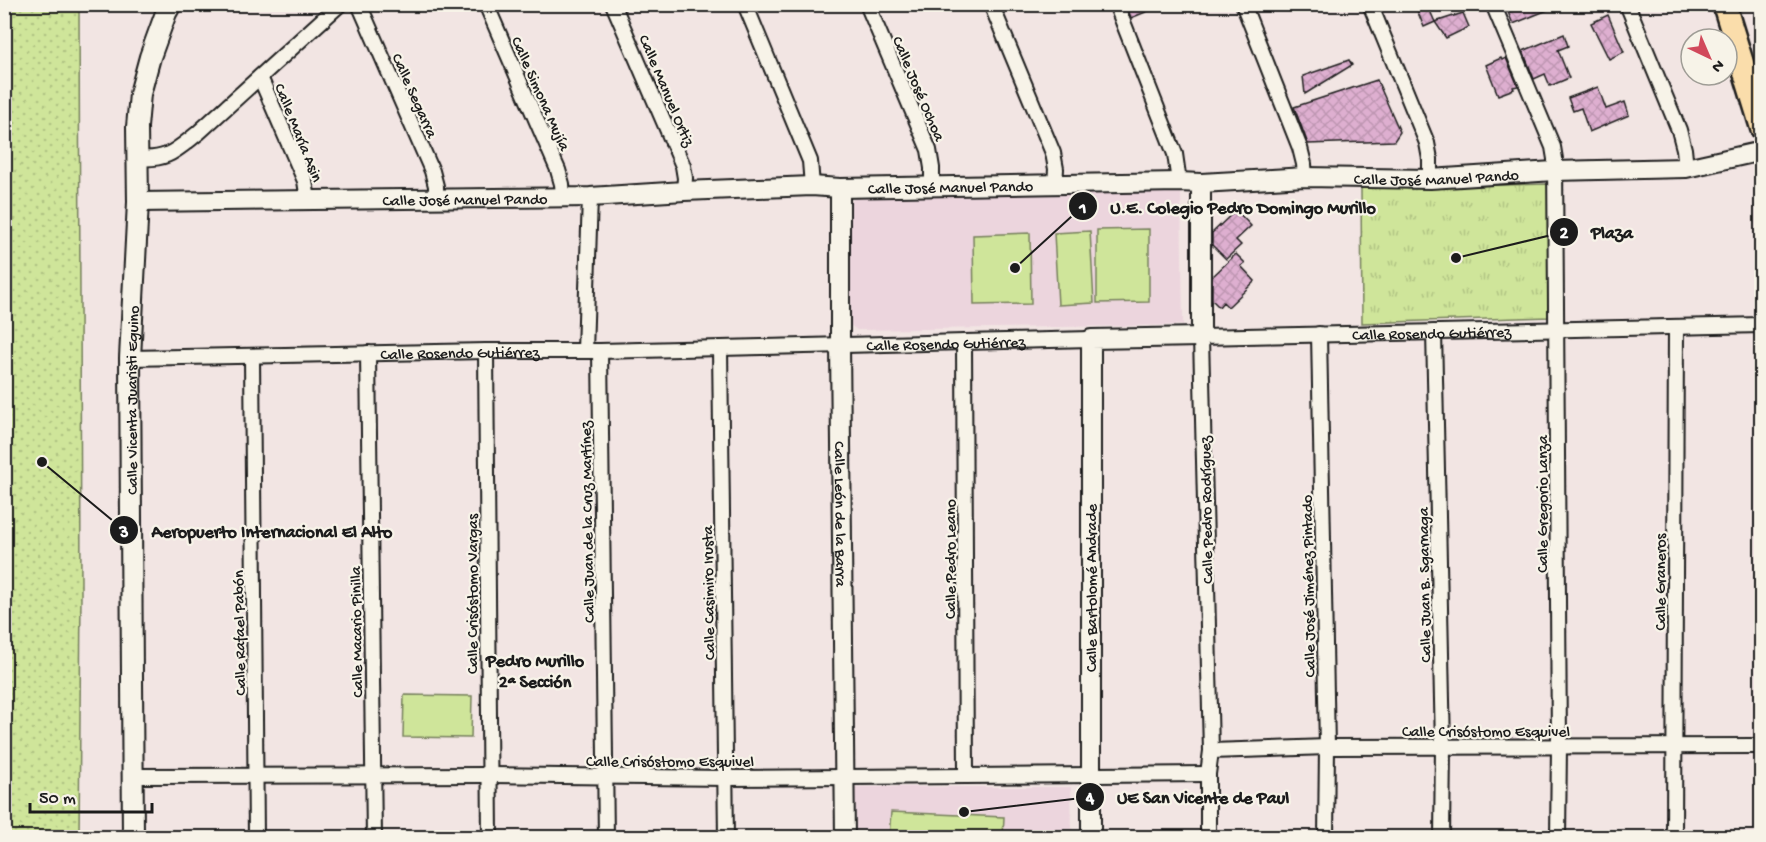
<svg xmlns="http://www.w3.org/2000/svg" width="1766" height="842" font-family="'Gochi Hand',sans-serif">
<defs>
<pattern id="grass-dots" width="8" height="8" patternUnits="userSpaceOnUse" patternTransform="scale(1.5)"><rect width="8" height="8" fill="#cfe59a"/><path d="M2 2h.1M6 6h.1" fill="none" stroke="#b1c484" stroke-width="1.8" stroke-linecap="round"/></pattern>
<pattern id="park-tufts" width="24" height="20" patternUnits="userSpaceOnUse" patternTransform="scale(1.5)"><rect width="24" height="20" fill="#cfe59a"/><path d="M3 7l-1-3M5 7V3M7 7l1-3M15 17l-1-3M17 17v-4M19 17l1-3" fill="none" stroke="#b1c484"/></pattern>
<pattern id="building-cross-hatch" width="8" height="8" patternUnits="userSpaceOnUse" patternTransform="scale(1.5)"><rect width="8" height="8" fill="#deafd0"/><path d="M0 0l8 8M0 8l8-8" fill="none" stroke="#be96b2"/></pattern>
</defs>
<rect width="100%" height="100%" fill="#f2e5e3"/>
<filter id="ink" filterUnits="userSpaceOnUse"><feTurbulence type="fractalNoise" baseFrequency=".0167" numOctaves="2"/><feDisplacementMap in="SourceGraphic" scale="12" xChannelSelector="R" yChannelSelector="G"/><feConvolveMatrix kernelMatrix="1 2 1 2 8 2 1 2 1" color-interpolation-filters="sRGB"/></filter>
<g filter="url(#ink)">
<path fill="#ecd5dd" d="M1181 190 1183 325 857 330 850 325 846 210 854 198Z
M855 787H1071L1072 837H856Z"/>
<path fill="url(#grass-dots)" stroke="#76805b" stroke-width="1.5" d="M5 4 79 5 81 594 79 837H5Z"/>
<path fill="url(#park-tufts)" stroke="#76805b" stroke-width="1.5" d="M1548 184 1551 317 1362 323 1361 188Z"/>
<path fill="#cfe59a" stroke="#76805b" stroke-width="1.5" d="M1149 229V302L1097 303V230Z
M1090 231 1094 303 1058 305 1054 233Z
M1030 233 1031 304 974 305 973 235Z
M404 695 472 696 471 738 403 737Z
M891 812 1004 817 1003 837H889Z"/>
<path fill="url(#building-cross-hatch)" stroke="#1c1c1c" stroke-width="1.5" d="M1126 4H1163V5L1131 18Z
M1425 4H1427L1435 22 1424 27 1416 8Z
M1526 4H1560V5L1513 24 1508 12Z
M1463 13 1469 27 1446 38 1435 22Z
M1608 15 1624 52 1609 59 1591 23Z
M1564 34 1568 46 1558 50 1569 78 1550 86 1545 74 1534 79 1523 51Z
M1501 58 1502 60 1506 58 1518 86 1513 87 1514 89 1498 95 1486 65Z
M1349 60 1352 65 1305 94 1303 76Z
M1377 80 1400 132 1394 141 1308 144 1294 107Z
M1598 87 1606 109 1625 102 1629 115 1589 132 1581 108 1573 111 1568 98Z
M1236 210 1251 226 1236 240 1241 245 1226 259 1212 245V233Z
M1236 254 1245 263 1241 266 1255 281 1228 307 1223 302 1219 307 1212 300V277Z"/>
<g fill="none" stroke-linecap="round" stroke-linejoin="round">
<defs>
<g id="minor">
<path d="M359 4 432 171 436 186V200"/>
<path d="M486 4 558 170 562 184 563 196"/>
<path d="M613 4 683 166 685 178 684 191"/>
<path d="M745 4 810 161 812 186"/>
<path d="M867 4 929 150 932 168V187"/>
<path d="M991 4 1053 153 1056 169 1055 184"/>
<path d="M1116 4 1175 154 1179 182"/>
<path d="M1243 4 1300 148 1304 164 1305 177"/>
<path d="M1370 4 1427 143 1430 159V179"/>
<path d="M1493 4 1553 147 1555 159 1559 746 1558 838"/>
<path d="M1627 4 1679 130 1684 149 1686 168"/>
<path d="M260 77 305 181 308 200"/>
<path d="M137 158C167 161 175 151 198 133L340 4"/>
<path d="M1434 332 1443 746 1442 838"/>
<path d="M1319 334 1327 747 1326 838"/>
<path d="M964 342 966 776"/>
<path d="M720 348 726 838"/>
<path d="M486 351 490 838"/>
<path d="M585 351 590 197"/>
<path d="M600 351 606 838"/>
<path d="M368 353 374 838"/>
<path d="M252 356 256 838"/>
<path id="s1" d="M130 358 486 351H600L1091 339"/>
<path d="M1211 751 1327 747 1762 746"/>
<path d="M132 776 489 775 726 778 1208 774"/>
<path id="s2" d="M1208 838V774L1211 751 1201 337 1762 325"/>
<path d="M1674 838 1676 327"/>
</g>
<g id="tertiary">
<path id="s3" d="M840 188V345L845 838"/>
<path id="s4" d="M138 202 590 197 684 191 812 186 840 188 1179 182 1201 183 1305 177 1430 179 1554 171 1686 168 1762 151"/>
<path d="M1091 838V339L1201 337V183"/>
</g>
<g id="secondary">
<path id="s5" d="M133 838 130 358 138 202 137 127 140 94 150 57 166 13 171 4"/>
</g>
<path id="primary" d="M1724 4 1762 128"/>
</defs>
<use href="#minor" stroke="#1c1c1c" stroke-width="18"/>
<use href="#tertiary" stroke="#1c1c1c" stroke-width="22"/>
<use href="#secondary" stroke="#1c1c1c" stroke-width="24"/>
<use href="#primary" stroke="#1c1c1c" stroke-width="27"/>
<use href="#minor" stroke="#f7f3e8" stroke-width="14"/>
<use href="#tertiary" stroke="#f7f3e8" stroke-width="18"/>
<use href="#secondary" stroke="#f7f3e8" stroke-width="20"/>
<use href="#primary" stroke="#faddab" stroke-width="22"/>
</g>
</g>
<g text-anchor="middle" stroke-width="4.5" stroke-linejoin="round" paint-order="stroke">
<g font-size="16" fill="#1c1c1c" stroke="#f7f3e8">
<text transform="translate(920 88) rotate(67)" y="6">Calle José Ochoa</text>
<text transform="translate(668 90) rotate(67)" y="6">Calle Manuel Ortiz</text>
<text transform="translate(542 93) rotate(66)" y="6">Calle Simona Mujía</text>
<text transform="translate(416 95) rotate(66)" y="6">Calle Segarra</text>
<text transform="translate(300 132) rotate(68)" y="6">Calle María Asin</text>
<text dy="6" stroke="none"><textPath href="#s4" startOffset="1299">Calle José Manuel Pando</textPath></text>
<text dy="6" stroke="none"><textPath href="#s4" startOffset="813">Calle José Manuel Pando</textPath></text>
<text dy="6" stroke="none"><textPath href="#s4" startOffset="327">Calle José Manuel Pando</textPath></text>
<text dy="6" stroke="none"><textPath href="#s2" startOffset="732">Calle Rosendo Gutiérrez</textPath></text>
<text dy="6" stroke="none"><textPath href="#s1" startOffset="816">Calle Rosendo Gutiérrez</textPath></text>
<text dy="6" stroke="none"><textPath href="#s1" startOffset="330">Calle Rosendo Gutiérrez</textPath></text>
<text dy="6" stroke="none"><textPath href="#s5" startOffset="438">Calle Vicenta Juaristi Eguino</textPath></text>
<text transform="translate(1541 504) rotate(-90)" y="6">Calle Gregorio Lanza</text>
<text transform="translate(1205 510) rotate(-91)" y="6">Calle Pedro Rodríguez</text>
<text dy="6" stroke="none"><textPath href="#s3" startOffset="326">Calle León de la Barra</textPath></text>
<text transform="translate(586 522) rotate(-91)" y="6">Calle Juan de la Cruz Martínez</text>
<text transform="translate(949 559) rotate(-90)" y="6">Calle Pedro Leano</text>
<text transform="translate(1659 582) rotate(-90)" y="6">Calle Graneros</text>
<text transform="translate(1423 585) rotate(-91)" y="6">Calle Juan B. Sgarnaga</text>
<text transform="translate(1307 586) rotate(-91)" y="6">Calle José Jiménez Pintado</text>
<text transform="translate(1090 588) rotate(-90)" y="6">Calle Bartolomé Andrade</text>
<text transform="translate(707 593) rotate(-91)" y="6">Calle Casimiro Irusta</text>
<text transform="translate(471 594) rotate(-90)" y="6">Calle Crisóstomo Vargas</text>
<text transform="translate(355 632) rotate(-91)" y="6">Calle Macario Pinilla</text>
<text transform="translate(238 633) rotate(-91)" y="6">Calle Rafael Pabón</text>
<text x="1486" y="736">Calle Crisóstomo Esquivel</text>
<text x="670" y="766">Calle Crisóstomo Esquivel</text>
</g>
<g font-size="18" font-weight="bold" fill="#1c1c1c" stroke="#f7f3e8">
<text x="535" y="666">Pedro Murillo<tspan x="535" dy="21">2ª Sección</tspan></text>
</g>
</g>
<path fill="none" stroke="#1c1c1c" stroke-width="2" d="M1015 268L1083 206M1456 258L1564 232M42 462L124 530M964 812L1090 797"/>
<g fill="#1c1c1c" stroke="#f7f3e8" stroke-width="2">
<circle cx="1015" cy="268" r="6"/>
<circle cx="1456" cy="258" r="6"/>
<circle cx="42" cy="462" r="6"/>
<circle cx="964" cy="812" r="6"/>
<circle cx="1083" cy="206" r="15"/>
<circle cx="1564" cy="232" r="15"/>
<circle cx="124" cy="530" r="15"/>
<circle cx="1090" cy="797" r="15"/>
</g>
<g font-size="18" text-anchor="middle" font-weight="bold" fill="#fff">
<text x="1083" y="213">1</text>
<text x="1564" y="238">2</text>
<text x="124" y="537">3</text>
<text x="1090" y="803">4</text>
</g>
<g font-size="18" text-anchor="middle" font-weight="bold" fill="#1c1c1c" stroke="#f7f3e8" stroke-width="4.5" stroke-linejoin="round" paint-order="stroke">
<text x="1243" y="213">U.E. Colegio Pedro Domingo Murillo</text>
<text x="1612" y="238">Plaza</text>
<text x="272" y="537">Aeropuerto Internacional El Alto</text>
<text x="1203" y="803">UE San Vicente de Paul</text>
</g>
<rect width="1766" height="842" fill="none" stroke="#f7f3e8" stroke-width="24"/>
<rect x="12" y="12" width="1742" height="818" fill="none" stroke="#1c1c1c" stroke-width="2" filter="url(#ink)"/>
<g transform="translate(1709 57) rotate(136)"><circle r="28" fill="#f7f3e8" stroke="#9f9d96" stroke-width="1.5"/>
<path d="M0-4.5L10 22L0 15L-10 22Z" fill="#d1495b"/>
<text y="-9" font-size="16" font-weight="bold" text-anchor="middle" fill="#1c1c1c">N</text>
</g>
<path d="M30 803v9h122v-9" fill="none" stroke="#1c1c1c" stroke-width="3"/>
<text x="39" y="803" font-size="18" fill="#1c1c1c" stroke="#f7f3e8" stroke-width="4.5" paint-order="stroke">50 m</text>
</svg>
